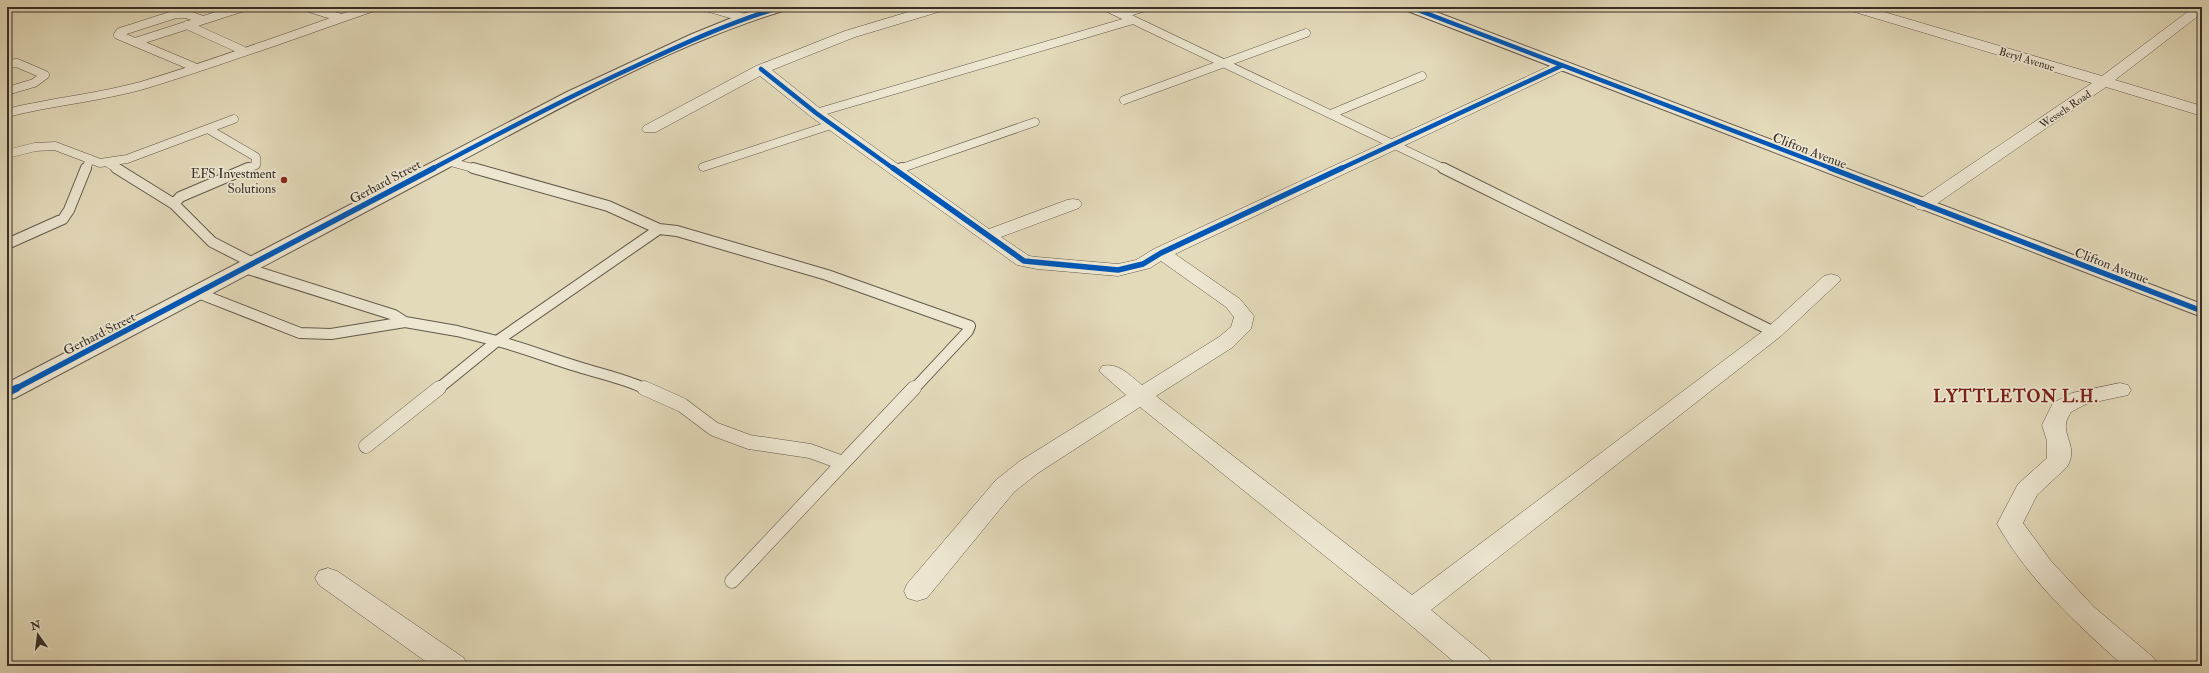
<svg xmlns="http://www.w3.org/2000/svg" width="2209" height="673" font-family="'IM FELL Double Pica',serif">
<rect width="100%" height="100%" fill="#e3daba"/>
<filter id="stains"><feTurbulence type="fractalNoise" baseFrequency=".005" numOctaves="4"/><feColorMatrix values="0 0 0 0 .2 0 0 0 0 .09 0 0 0 0 .02 0 0 0 .5 -.17"/></filter>
<radialGradient id="worn" r=".72"><stop offset=".6" stop-color="#630" stop-opacity="0"/><stop offset="1" stop-color="#630" stop-opacity=".3"/></radialGradient>
<g fill="none" stroke-linecap="round" stroke-linejoin="round">
<defs>
<path id="service-far2" d="M306 7 341 18
M1106 7 1445 169
M1123 14 1145 7
M187 25 242 50
M135 42 244 7
M7 64 17 63 45 75 34 83 7 91
M194 67 118 35 120 32 176 14H186L203 20
M1124 100 1306 33
M7 113C53 101 101 98 147 84 223 61 298 33 374 7
M816 113 1133 20
M1331 114 1422 76
M208 129 256 157V165L246 169
M7 154 35 147 55 146 100 163 127 159 234 119
M447 161 476 169
M108 163 118 169
M703 167 834 124
M86 169 90 159
M899 169 1035 122"/>
<path id="service-far1" d="M116 168 174 204
M248 168 180 197 174 204 212 242 255 264
M473 168 608 206 659 229
M1443 168 1774 332
M897 170 902 168
M7 244 63 219 69 210 86 168
M245 268 394 315 405 322
M198 293 300 333 331 334 405 322 457 331 497 341
M497 341C525 348 551 359 579 367 601 374 625 379 646 389
M497 341 659 229 677 231 827 275 970 326 968 331 914 389
M438 389 497 341"/>
<path id="service" d="M644 388 682 405 714 429 749 442 810 451 843 463 914 388
M366 446 439 388
M732 581 843 463"/>
<path id="minor" d="M700 7H721L749 15 751 18 744 22 702 10Z
M925 7H947L945 10 855 37 772 70 822 110 989 229 1067 200 1073 199 1079 200 1082 204 1079 208 1001 237 1029 256 1037 257 1118 264 1136 260 1154 249 1556 63H1566L1568 66 1566 69 1175 254 1240 299 1254 316 1251 329 1233 347 1156 396 1412 595 1767 328 1824 276 1831 274 1838 276 1841 280 1781 336 1431 610 1489 658 1493 666H1459L1402 618 1140 407 1038 473 1014 492 927 598 917 601 907 598 904 591 907 584 996 480 1020 461 1126 395 1099 371 1102 366C1119 362 1130 376 1142 385L1219 337 1231 327 1234 317 1226 307 1161 261 1150 268 1118 276 1037 269 1017 265 810 116 760 76 656 132H644L642 129 644 126 756 66 845 31Z
M1846 7H1867L2102 76 2194 7H2202V13L2115 80 2202 106V116L2106 87 1929 209 1923 210 1917 209 1914 205 1917 201 2092 83 1848 10Z
M2120 383 2128 385 2131 390 2128 395 2086 404 2071 412C2069 416 2066 420 2066 424 2064 437 2078 449 2067 467L2037 495 2023 523 2051 561 2094 607 2154 658 2158 666H2124C2076 624 2029 580 1997 524L2018 484 2047 458V441L2042 425 2053 403 2072 393Z
M328 568 337 571 464 658 468 666H432L319 585 315 578 319 571Z"/>
<path id="tertiary" d="M766 7H788L786 10C670 45 555 111 448 168 304 245 160 321 15 398L7 400V383L567 92 692 34 739 15Z
M1403 7H1423L2202 304V317L1405 10Z"/>
</defs>
<use href="#service-far2" stroke="#63594b" stroke-width="9"/>
<use href="#service-far1" stroke="#63594b" stroke-width="12"/>
<use href="#service" stroke="#63594b" stroke-width="15"/>
<use href="#minor" stroke="#63594b" stroke-width="1"/>
<use href="#tertiary" stroke="#63594b" stroke-width="2"/>
<use href="#service-far2" stroke="#ede7d2" stroke-width="8"/>
<use href="#service-far1" stroke="#ede7d2" stroke-width="10"/>
<use href="#service" stroke="#ede7d2" stroke-width="14"/>
<use href="#minor" fill="#ede7d2" fill-rule="evenodd"/>
<use href="#tertiary" fill="#ede7d2" fill-rule="evenodd"/>
<defs>
<path id="cycleway-far2" d="M1410 7 1833 169
M761 69 816 113 894 169
M432 169C500 133 568 97 638 65 685 43 731 22 781 7
M1340 169 1561 66"/>
<path id="cycleway-far1" d="M893 168 1024 261 1118 270 1143 264 1161 253 1342 168
M1830 168 2202 311
M15 389 434 168"/>
<path id="cycleway" d="M7 393 17 388"/>
</defs>
<use href="#cycleway-far2" stroke="#ede7d2" stroke-width="6"/>
<use href="#cycleway-far1" stroke="#ede7d2" stroke-width="8"/>
<use href="#cycleway" stroke="#ede7d2" stroke-width="10"/>
<use href="#cycleway-far2" stroke="#0057b8" stroke-width="4.5"/>
<use href="#cycleway-far1" stroke="#0057b8" stroke-width="5.5"/>
<use href="#cycleway" stroke="#0057b8" stroke-width="7"/>
</g>
<circle fill="#8f2418" stroke="#ede7d2" stroke-width="1.5" cx="284" cy="180" r="4"/>
<g text-anchor="middle" stroke-width="3.5" stroke-linejoin="round" paint-order="stroke">
<g font-size="11" fill="#382e26" stroke="#ede7d2">
<text transform="translate(2027 59) rotate(17)" y="4">Beryl Avenue</text>
<text transform="translate(2065 109) rotate(-34)" y="4">Wessels Road</text>
</g>
<g font-size="13" fill="#382e26" stroke="#ede7d2">
<text transform="translate(1810 150) rotate(21)" y="5">Clifton Avenue</text>
<text transform="translate(385 181) rotate(-28)" y="5">Gerhard Street</text>
<text transform="translate(2112 265) rotate(21)" y="5">Clifton Avenue</text>
<text transform="translate(99 333) rotate(-27)" y="5">Gerhard Street</text>
</g>
<g font-size="13" fill="#382e26" stroke="#ede7d2" text-anchor="end">
<text x="276" y="178">EFS Investment<tspan x="276" dy="15">Solutions</tspan></text>
</g>
<g font-size="17" font-weight="bold" letter-spacing="1" fill="#7a1f14" stroke="#ede7d2">
<text x="2016" y="402">LYTTLETON L.H.</text>
</g>
</g>
<rect width="2209" height="673" fill="none" stroke="#e3daba" stroke-width="24"/>
<rect x="8" y="8" width="2193" height="657" fill="none" stroke="#382e26" stroke-width="2"/>
<rect x="12" y="12" width="2185" height="649" fill="none" stroke="#382e26"/>
<g transform="translate(38 635) rotate(346)" stroke="#ede7d2" stroke-width="3" paint-order="stroke">
<path d="M0-3L7 15L0 10L-7 15Z" fill="#382e26"/>
<text y="-6" font-size="11" font-weight="bold" text-anchor="middle" fill="#382e26">N</text>
</g>
<rect width="100%" height="100%" filter="url(#stains)"/>
<rect width="100%" height="100%" fill="url(#worn)"/>
</svg>
